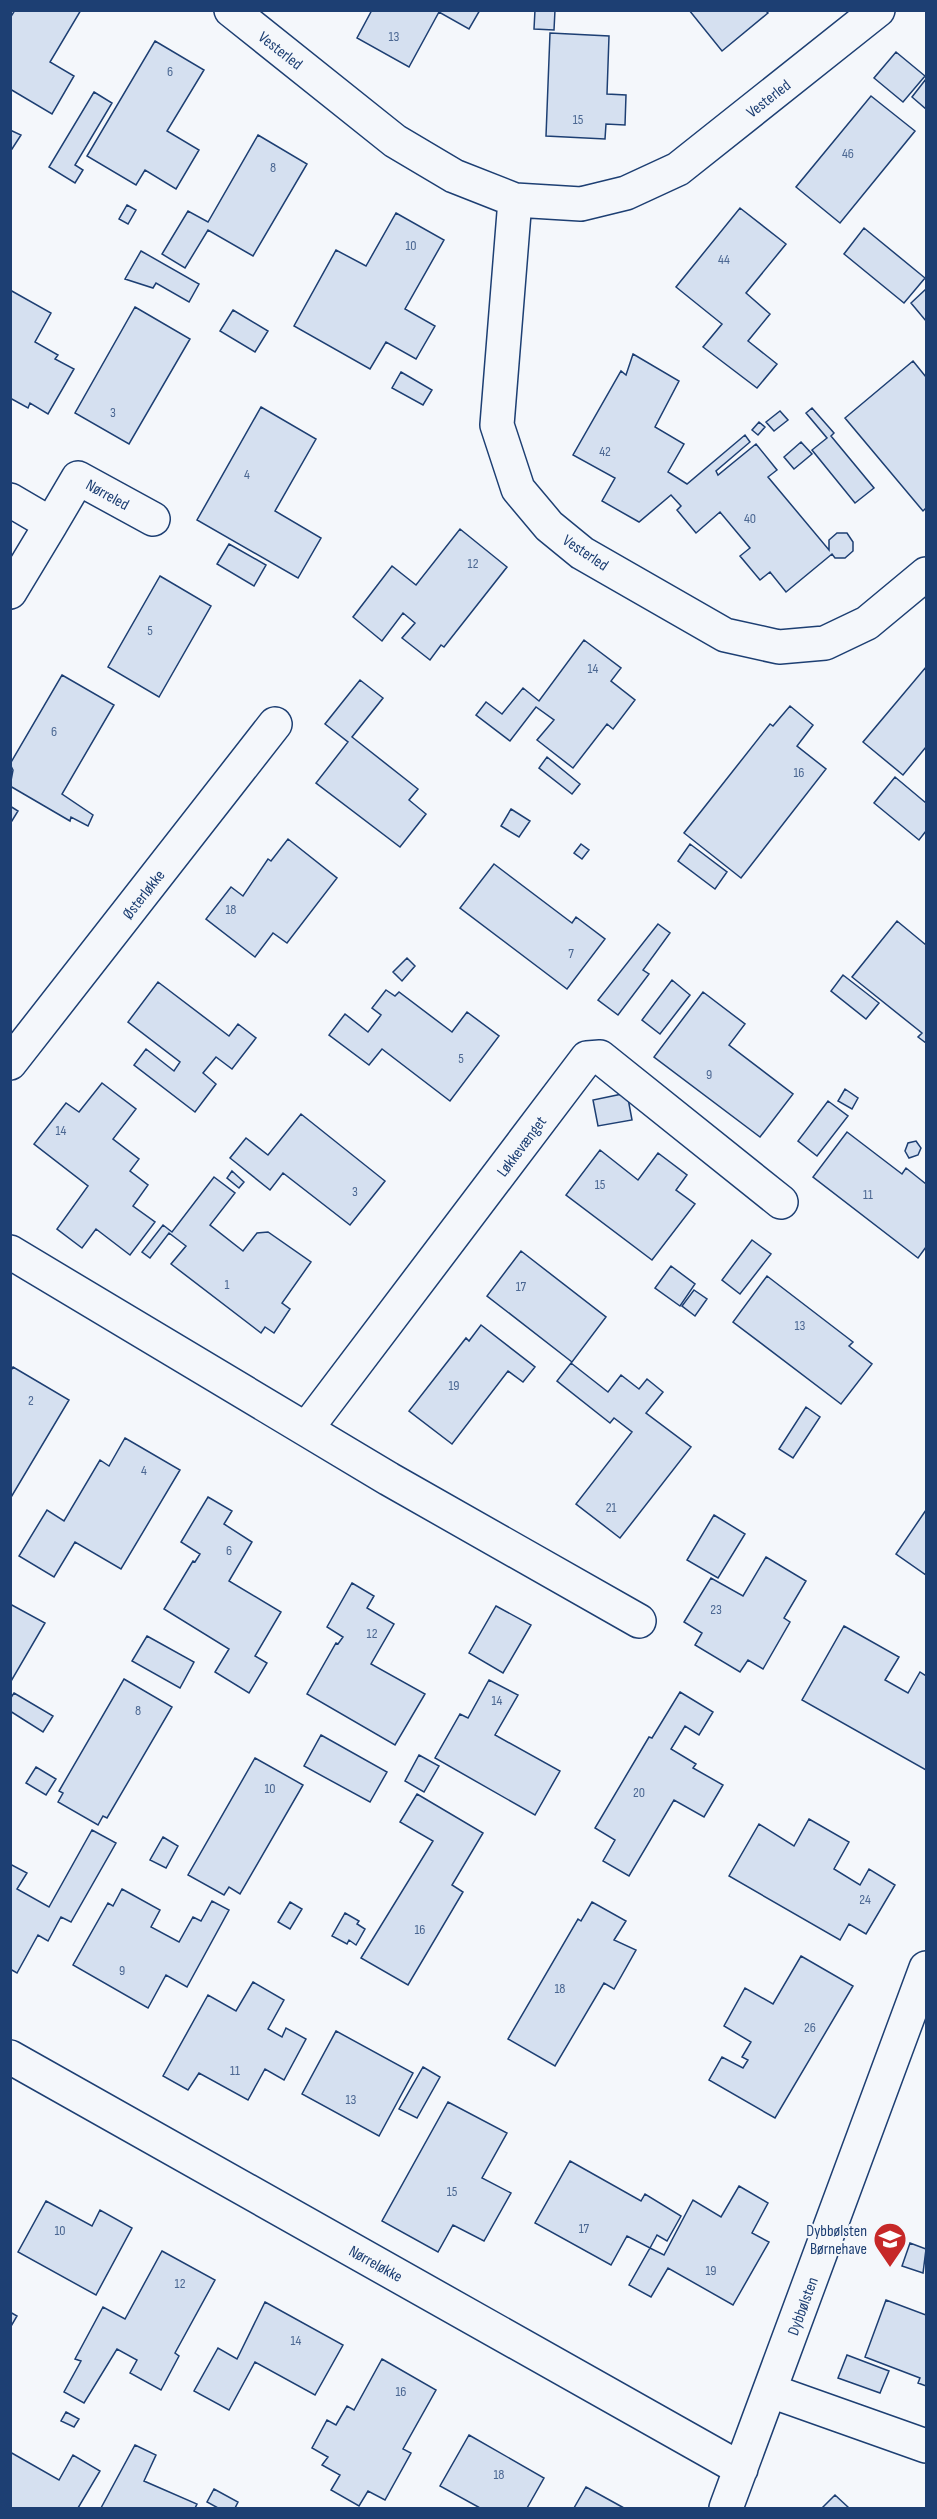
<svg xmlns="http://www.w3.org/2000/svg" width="937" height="2519" font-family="'Sofia Sans Condensed',sans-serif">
<rect width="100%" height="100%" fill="#f4f7fb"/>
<path fill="#d5e0f0" stroke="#1d3f73" stroke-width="1.5" d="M15 10H81L50 62 74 76 52 114 10 89V18Z
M372 10H480L469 29 439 12 409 67 357 38Z
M535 10H555L554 30 534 29Z
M689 10H765L768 13 722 51Z
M550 33 609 36 607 94 626 95 625 125 606 124 605 139 546 136Z
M155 41 204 70 167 131 199 150 176 189 145 170 136 185 87 156Z
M896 52 925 76 903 102 874 78Z
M926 79V109L912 97Z
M94 92 112 103 75 165 83 170 75 183 49 167Z
M871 96 915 131 840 223 796 187Z
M10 130 21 135 12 149 10 148Z
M258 135 307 164 253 256 208 230 185 268 162 254 188 211 208 222Z
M127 205 136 210 128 224 119 219Z
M740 208 786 244 746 293 770 314 748 341 777 364 757 388 703 347 722 324 676 287Z
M396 213 444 240 405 309 435 326 416 359 386 342 370 369 294 326 336 250 366 266Z
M864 228 925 278 904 303 844 254Z
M141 251 199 284 189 302 156 283 153 288 125 279Z
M926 289V321L911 303Z
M10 290 51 313 35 342 58 355 55 359 74 369 48 414 30 403 28 408 10 398Z
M135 307 190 339 129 444 75 413Z
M233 310 268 331 255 352 220 331Z
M633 354 679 381 655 427 684 444 668 472 687 484 745 435 750 442 716 471 718 475 756 444 777 470 768 477 829 550V540L837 533H847L853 542V551L845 558H835L832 554 786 592 770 572 760 580 740 556 750 548 720 512 696 533 677 510 681 506 671 495 639 522 602 501 615 478 573 455 621 371 626 375Z
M913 361 926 377V508L923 511 845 418Z
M401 372 432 390 423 405 392 388Z
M261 407 316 439 275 511 321 538 298 578 197 520Z
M812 408 834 433 831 436 874 488 855 503 812 450 827 438 806 413Z
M780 411 788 420 774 431 766 422Z
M759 422 765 427 758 435 752 430Z
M801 442 812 454 794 469 784 457Z
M460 529 507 567 444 647 441 645 430 660 402 638 415 623 403 613 382 641 353 617 392 566 416 585Z
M229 544 266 565 254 586 217 564Z
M160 576 211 606 159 697 108 667Z
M584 640 621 668 611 681 635 700 613 729 607 724 573 768 537 740 554 720 536 707 510 741 476 715 486 702 502 714 523 688 539 701Z
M926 667V747L903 775 863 742Z
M62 675 114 705 62 794 93 815 88 826 71 817 70 821 10 786 13 770 10 764Z
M360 680 383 698 352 737 418 789 409 800 426 814 400 847 316 783 348 742 325 724Z
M790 706 813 725 797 746 826 769 741 878 684 833 770 724 773 726Z
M547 757 580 784 572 794 539 768Z
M895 777 926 803V831L919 840 874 803Z
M10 806 18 811 10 824Z
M511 809 530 821 519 837 501 826Z
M288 839 337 878 287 943 273 933 255 957 206 919 231 887 243 896 268 859 271 861Z
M581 844 589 850 582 859 574 853Z
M690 844 727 872 715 889 678 861Z
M494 864 572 923 576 917 605 939 567 989 460 908Z
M897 921 926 945V1043L918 1037 922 1033 852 977Z
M658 924 670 933 643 970 649 974 618 1015 598 1000Z
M407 958 415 966 402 981 393 972Z
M843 975 879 1003 866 1019 831 991Z
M672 980 690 995 660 1034 642 1020Z
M158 982 229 1036 238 1024 256 1038 232 1069 216 1057 203 1073 216 1084 195 1112 134 1065 146 1049 174 1071 180 1062 128 1022Z
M386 990 395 996 399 992 452 1032 467 1012 499 1036 450 1101 382 1049 369 1065 329 1035 345 1014 368 1032 381 1015 372 1008Z
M703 992 745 1024 729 1045 793 1094 760 1137 654 1057Z
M102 1083 136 1109 113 1139 139 1159 130 1171 148 1185 133 1206 155 1222 130 1255 96 1229 82 1248 57 1229 88 1186 34 1144 66 1103 79 1112Z
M845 1089 858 1098 852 1109 838 1101Z
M627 1093 632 1120 598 1126 593 1100Z
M828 1101 848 1116 817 1156 798 1141Z
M301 1114 385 1181 350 1225 283 1173 270 1190 230 1158 246 1138 268 1155Z
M847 1132 902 1174 906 1168 926 1184V1247L918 1258 813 1177Z
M916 1141 921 1148 918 1155 909 1158 905 1151 908 1143Z
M600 1150 638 1180 658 1153 687 1175 676 1190 695 1204 652 1260 566 1195Z
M232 1171 244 1182 239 1188 227 1178Z
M214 1177 235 1193 210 1225 243 1251 257 1233 268 1232 311 1262 282 1303 290 1309 274 1333 265 1327 261 1333 171 1264 186 1246 169 1233 150 1258 142 1252 163 1225 172 1232Z
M752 1240 771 1254 740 1294 722 1280Z
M521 1251 606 1317 572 1362 487 1296Z
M671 1266 695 1284 680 1306 655 1288Z
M767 1276 853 1342 849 1346 872 1364 841 1404 733 1322Z
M694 1290 707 1299 695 1316 682 1306Z
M481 1325 535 1367 523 1382 508 1371 452 1444 409 1411 466 1338 469 1341Z
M571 1363 608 1392 621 1375 639 1389 647 1379 663 1392 646 1413 691 1447 620 1538 576 1504 632 1432 614 1418 610 1423 557 1381Z
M13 1367 69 1400 10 1499V1372Z
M806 1407 820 1417 793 1458 779 1449Z
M125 1438 180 1470 121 1569 75 1542 54 1577 19 1556 47 1510 64 1521 100 1460 109 1466Z
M208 1497 232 1511 224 1524 252 1542 229 1581 281 1612 255 1656 267 1663 249 1693 215 1672 229 1649 164 1609 193 1561 195 1562 200 1554 181 1542Z
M926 1510V1575L896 1554Z
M714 1515 745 1534 718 1578 687 1560Z
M766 1557 806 1581 784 1618 790 1622 763 1669 748 1660 740 1672 695 1645 702 1633 684 1622 711 1578 743 1596Z
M352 1583 374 1596 367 1608 394 1624 371 1664 425 1694 395 1745 307 1694 336 1643 338 1644 343 1637 327 1627Z
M10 1604 45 1623 10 1683Z
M496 1606 531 1625 503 1673 469 1653Z
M844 1626 899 1657 885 1680 908 1693 920 1672 926 1676V1770L802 1700Z
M147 1636 194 1662 180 1688 132 1661Z
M124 1679 172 1707 107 1818 103 1816 98 1825 58 1802 63 1793 59 1791Z
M489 1680 518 1695 495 1735 560 1771 535 1815 435 1758 460 1714 468 1718Z
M680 1692 713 1712 699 1735 685 1726 671 1749 696 1764 693 1768 723 1785 704 1817 674 1800 629 1876 603 1861 615 1840 595 1828 649 1737 652 1738Z
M14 1693 53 1716 43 1732 10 1711V1699Z
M321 1735 387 1772 370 1802 304 1766Z
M419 1755 439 1766 424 1792 405 1781Z
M255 1758 303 1785 240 1894 229 1887 224 1895 188 1875Z
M36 1767 56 1779 46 1795 26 1783Z
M417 1794 483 1833 452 1885 463 1892 408 1985 361 1958 433 1841 400 1822Z
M809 1819 849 1842 834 1869 860 1885 869 1869 895 1885 866 1934 849 1924 840 1940 729 1876 759 1824 794 1846Z
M92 1830 116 1843 71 1922 61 1917 48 1941 38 1935 17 1973 10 1969V1864L27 1873 17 1889 49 1907Z
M163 1837 178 1846 166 1868 150 1860Z
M122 1889 160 1910 151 1927 179 1942 193 1917 201 1921 212 1901 229 1910 187 1987 166 1975 148 2008 73 1965 108 1903 113 1906Z
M290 1902 302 1909 290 1929 278 1922Z
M592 1902 626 1921 614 1940 636 1950 614 1989 604 1983 555 2066 508 2039 578 1919 581 1921Z
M345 1913 359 1921 357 1924 365 1929 356 1945 349 1940 347 1944 332 1936Z
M801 1956 853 1986 775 2118 709 2080 722 2057 743 2068 748 2060 742 2057 751 2042 724 2026 745 1988 773 2004Z
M253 1982 284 2000 268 2029 282 2037 286 2028 306 2039 284 2080 265 2069 248 2100 199 2073 188 2090 163 2076 208 1995 236 2011Z
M336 2031 413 2073 379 2136 302 2094Z
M423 2067 440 2077 417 2118 399 2109Z
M448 2102 507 2133 482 2178 511 2193 484 2241 453 2225 438 2252 382 2221Z
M570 2161 641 2201 645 2194 681 2216 667 2241 657 2235 650 2248 627 2236 611 2265 535 2223Z
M739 2186 768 2203 752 2233 769 2242 733 2305 668 2268 651 2297 629 2285 650 2248 664 2255 693 2200 721 2217Z
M46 2201 92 2226 100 2210 132 2228 96 2295 18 2252Z
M910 2243 926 2249 923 2273 902 2266Z
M162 2251 215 2280 175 2353 179 2356 161 2390 130 2373 137 2360 117 2349 84 2403 64 2392 81 2361 75 2359 103 2307 125 2319Z
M886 2300 926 2315V2386L918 2383 920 2378 865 2357Z
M265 2302 343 2345 315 2395 255 2362 229 2410 194 2391 218 2348 237 2359Z
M10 2312 17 2316 10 2328Z
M847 2355 889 2371 880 2393 838 2378Z
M382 2359 436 2390 403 2449 411 2453 385 2500 368 2491 359 2506 331 2490 340 2475 322 2465 328 2457 312 2448 327 2420 336 2425 347 2406 354 2410Z
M66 2412 79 2419 74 2427 61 2421Z
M469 2435 544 2478 527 2508H480L440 2486Z
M135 2445 156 2455 144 2481 197 2504 195 2508H101Z
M10 2452 59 2480 73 2455 100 2471 78 2508H10Z
M586 2487 624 2508H574Z
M214 2489 238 2502 235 2508H218L207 2502Z
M835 2495 849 2508H822Z"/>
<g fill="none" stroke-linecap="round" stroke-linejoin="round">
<defs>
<path id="minor" d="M231 10 395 141 454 176 515 200 581 204 626 193 678 169 878 10
M515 200 497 425 518 489 549 526 582 553 725 635 779 647 825 643 867 623 926 574
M10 500 51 524 78 478 153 519
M10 592 51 524
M10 1063 275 724
M10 1252 389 1479 639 1621
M307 1428 587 1058 600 1057 781 1202
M10 2057 741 2469
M771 2391 926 2446
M726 2508 926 1968"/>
</defs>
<use href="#minor" stroke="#1d3f73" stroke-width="36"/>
<use href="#minor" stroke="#f4f7fb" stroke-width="33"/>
</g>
<defs>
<symbol id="school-pin" viewBox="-11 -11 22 30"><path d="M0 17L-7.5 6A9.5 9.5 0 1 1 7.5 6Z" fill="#c62828" stroke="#f4f7fb"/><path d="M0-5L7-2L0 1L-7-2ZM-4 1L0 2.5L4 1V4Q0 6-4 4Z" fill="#fff"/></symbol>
</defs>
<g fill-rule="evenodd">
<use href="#school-pin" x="871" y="2220" width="38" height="52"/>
</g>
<g text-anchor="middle" stroke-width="4.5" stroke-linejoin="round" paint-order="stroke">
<g font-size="14" fill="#4b6792">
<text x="394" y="41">13</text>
<text x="170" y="76">6</text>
<text x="578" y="124">15</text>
<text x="848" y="158">46</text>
<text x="273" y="172">8</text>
<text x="411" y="250">10</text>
<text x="724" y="264">44</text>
<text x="113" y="417">3</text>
<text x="605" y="456">42</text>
<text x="247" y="479">4</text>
<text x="750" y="523">40</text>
<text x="473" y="568">12</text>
<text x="150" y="635">5</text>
<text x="593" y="673">14</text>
<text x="54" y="736">6</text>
<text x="799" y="777">16</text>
<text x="231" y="914">18</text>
<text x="571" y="958">7</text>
<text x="461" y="1063">5</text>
<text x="709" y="1079">9</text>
<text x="61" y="1135">14</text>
<text x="600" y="1189">15</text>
<text x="355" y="1196">3</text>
<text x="868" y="1199">11</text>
<text x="227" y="1289">1</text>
<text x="521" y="1291">17</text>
<text x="800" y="1330">13</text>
<text x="454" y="1390">19</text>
<text x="31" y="1405">2</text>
<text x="144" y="1475">4</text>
<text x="611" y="1512">21</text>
<text x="229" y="1555">6</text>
<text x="716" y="1614">23</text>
<text x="372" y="1638">12</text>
<text x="497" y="1705">14</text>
<text x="138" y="1715">8</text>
<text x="270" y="1793">10</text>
<text x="639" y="1797">20</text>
<text x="865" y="1904">24</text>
<text x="420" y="1934">16</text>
<text x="122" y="1975">9</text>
<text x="560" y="1993">18</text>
<text x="810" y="2032">26</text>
<text x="235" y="2075">11</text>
<text x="351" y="2104">13</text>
<text x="452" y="2196">15</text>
<text x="584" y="2233">17</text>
<text x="60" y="2235">10</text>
<text x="711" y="2275">19</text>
<text x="180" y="2288">12</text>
<text x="296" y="2345">14</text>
<text x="401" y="2396">16</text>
<text x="499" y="2479">18</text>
</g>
<g font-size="16" fill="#1d3f73" stroke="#f4f7fb">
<text transform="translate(281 50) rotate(38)" y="6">Vesterled</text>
<text transform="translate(768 98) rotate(-38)" y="6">Vesterled</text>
<text transform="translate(108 494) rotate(29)" y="6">Nørreled</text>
<text transform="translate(586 552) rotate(34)" y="6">Vesterled</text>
<text transform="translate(143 894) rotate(-52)" y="6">Østerløkke</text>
<text transform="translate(521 1146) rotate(-53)" y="6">Løkkevænget</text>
<text transform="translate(376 2263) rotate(29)" y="6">Nørreløkke</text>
<text transform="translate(802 2306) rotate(-70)" y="6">Dybbølsten</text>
</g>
<g font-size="16" fill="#1d3f73" stroke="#f4f7fb" text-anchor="end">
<text x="867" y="2236">Dybbølsten<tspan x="867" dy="18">Børnehave</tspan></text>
</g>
</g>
<rect width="937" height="2519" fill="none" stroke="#1d3f73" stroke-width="24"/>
</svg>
